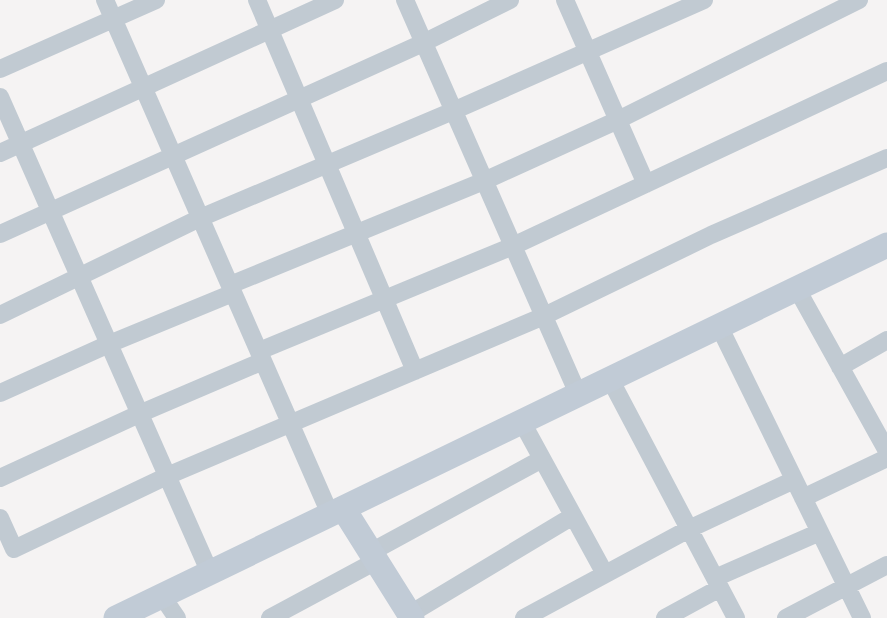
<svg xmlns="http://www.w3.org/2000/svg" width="887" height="618" font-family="'Titillium Web',sans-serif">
<rect width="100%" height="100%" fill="#f5f3f3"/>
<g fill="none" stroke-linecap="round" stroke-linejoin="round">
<path stroke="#c1cad2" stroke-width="18" d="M105 0 330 514
M257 0 415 371
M405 0 578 394
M565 0 646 184
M0 69 156 0
M0 97 210 573
M0 153 335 0
M0 234 423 43 510 0
M230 285 484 181 618 120 859 0
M797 289 887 451
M0 315 200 218 453 111 704 0
M719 326 862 618
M259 351 513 246 887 71
M840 367 887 340
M610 379 736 618
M0 393 109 344 233 293
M522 422 605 574
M0 478 139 414 263 361
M803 498 887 458
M0 518 14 549 167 476 544 316 711 235 887 158
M371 552 542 459
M715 578 820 532
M162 596 177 618
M410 614 573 516
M270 618 376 561
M524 618 689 529 794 480
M665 618 720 588
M786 618 887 565"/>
<path stroke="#c1cbd6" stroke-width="25" d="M343 508 412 618
M116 618 887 245"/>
</g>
</svg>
